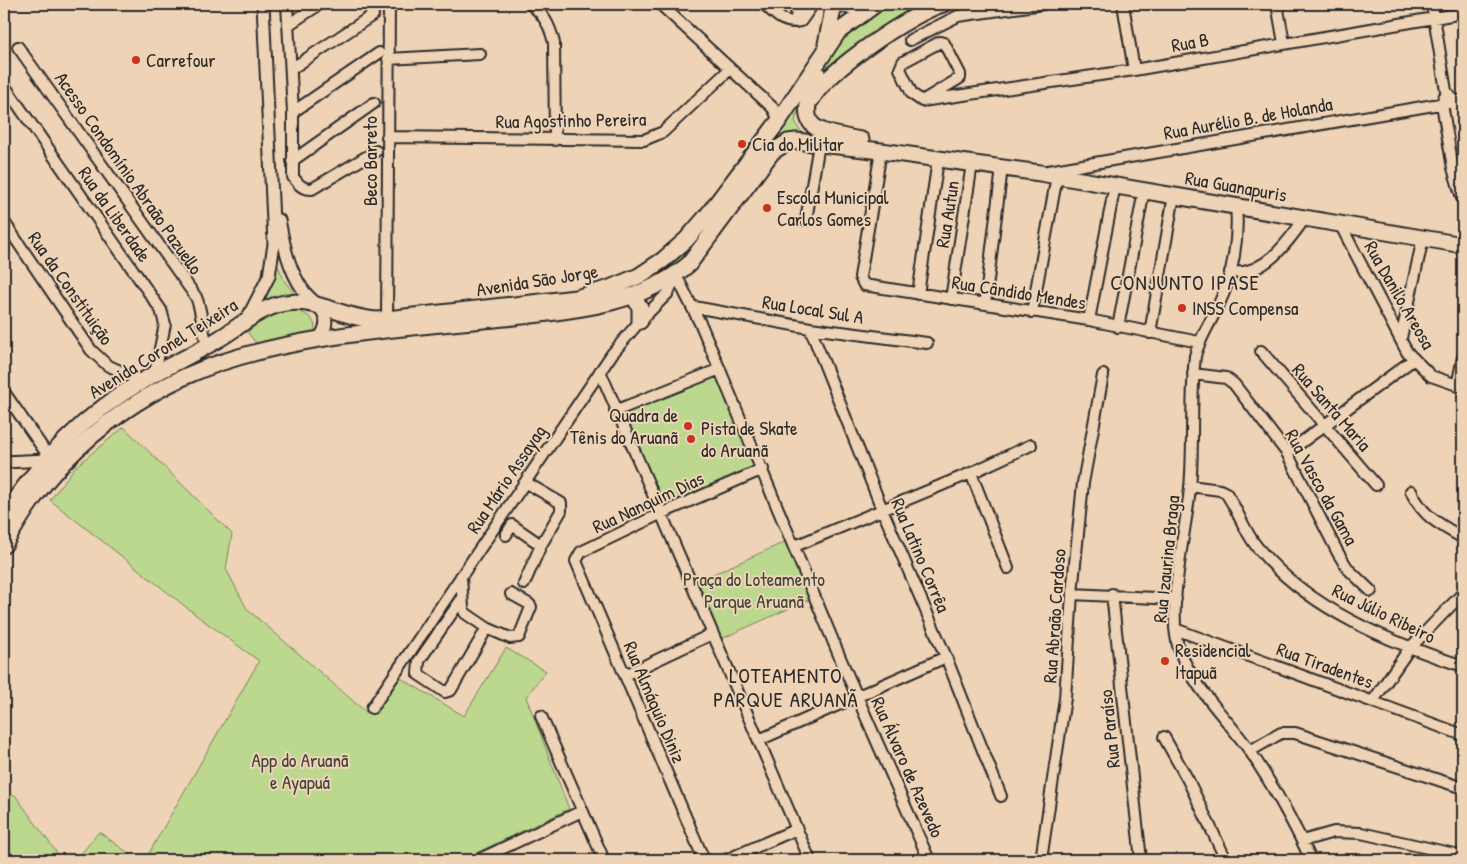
<svg xmlns="http://www.w3.org/2000/svg" width="1467" height="864" font-family="'Patrick Hand',sans-serif">
<rect width="100%" height="100%" fill="#efd3b6"/>
<filter id="ink" filterUnits="userSpaceOnUse"><feTurbulence type="fractalNoise" baseFrequency=".02" numOctaves="2"/><feDisplacementMap in="SourceGraphic" scale="10" xChannelSelector="R" yChannelSelector="G"/><feConvolveMatrix kernelMatrix="1 2 1 2 8 2 1 2 1" color-interpolation-filters="sRGB"/></filter>
<g filter="url(#ink)">
<path fill="#bcd88f" stroke="#74825d" d="M885 4H932L813 93 836 41 864 18Z
M811 78 795 120 798 128 804 134 790 135 681 263 659 279 615 298 617 291 663 266Z
M276 261 285 282 299 299 263 303 272 285Z
M294 310C306 313 318 319 314 333L263 344 255 342 248 333C256 315 277 312 294 310Z
M718 373 757 467 662 510 621 413Z
M124 427 232 534 226 569 247 609 367 713 399 677 464 716 506 648 546 671 526 697 569 809 461 860H145L259 661 200 618 50 500 75 467Z
M787 541 810 599 721 639 698 581Z
M15 795 62 860H4V796Z
M99 832 138 860H76Z"/>
<g fill="none" stroke-linecap="round" stroke-linejoin="round">
<defs>
<path id="minor" d="M287 4 293 112V177C299 185 302 189 312 189L376 151
M530 4C544 14 550 26 554 43L555 140
M660 4 773 108 777 116 778 122
M764 4C776 15 784 25 801 21L813 4
M784 4H786
M1123 4 1134 70
M1277 4 1284 43
M1432 4 1446 91 1454 102 1463 159
M796 22 797 4
M288 25 320 4
M910 40 958 16 1043 4
M18 47 196 297C203 313 201 330 208 346
M388 59 480 54
M291 69 373 15
M4 85 161 310 165 324 155 373
M1444 97 1442 104 1453 168 1462 198
M922 101 960 78V74L944 43 940 42 903 62 900 69 912 94 922 101 1134 70 1463 13
M293 112 379 53
M387 137 644 140 663 132 730 69
M881 151 860 277 864 285 1089 320 1199 342
M292 161 374 103
M1048 171 1463 100
M1236 206C1239 238 1233 275 1219 304 1211 322 1200 337 1195 356 1190 400 1194 445 1190 488 1186 531 1166 611 1179 649 1193 688 1227 718 1250 751 1273 786 1294 823 1311 860
M806 220 819 144
M4 222 91 350 107 365 142 381
M1340 224 1407 352 1431 376 1463 387
M1230 272C1264 277 1288 242 1305 218
M676 275 702 327 841 660 929 860
M918 294 938 160
M951 299 972 164
M985 304 1002 168
M694 307 810 328 927 343
M1032 312 1057 176
M387 319 389 4
M1089 320 1115 185
M1118 327 1144 191
M810 328 882 509 946 657 1001 796
M1150 333 1174 195
M1401 338 1423 238
M1261 351 1376 485
M600 371 810 860
M1193 374 1226 378 1234 384 1287 453 1338 553 1348 569 1371 591
M1457 386 1463 357
M4 392 49 457
M615 411 720 369
M1287 453 1414 359
M971 473 1008 568
M1190 486 1220 490 1226 493C1238 510 1244 531 1257 547 1308 609 1389 642 1463 666
M1411 491C1423 517 1439 524 1463 538
M506 535 512 525 541 545
M795 546 971 473 1031 445
M524 584 541 545 561 511V503L525 482
M1072 594 1176 599
M1112 594 1141 860
M461 600 419 661 418 674 445 692 451 690 487 628 465 613 463 608 461 576
M487 628 510 638 519 637 531 607 529 604 511 594
M1175 629 1463 735
M625 675 712 634
M1373 701 1409 649 1463 593
M372 708 612 354 640 321 668 293 676 275
M541 716 604 860
M1164 737 1188 780 1226 860
M759 740 946 657
M1250 751 1281 733H1295L1463 788
M1302 841 1334 832 1361 833 1463 856
M478 860 582 811
M704 860 576 561 581 552 660 514 763 469
M726 860 797 829
M1041 860 1065 698 1072 594 1083 483 1103 375"/>
<path id="tertiary" d="M279 220C284 245 288 268 303 290 309 299 322 306 325 317 328 326 323 334 317 341
M247 319 269 276 274 244 263 4
M4 462 46 460"/>
<path id="primary" d="M843 4 850 6 854 4
M826 44 834 4
M817 73C797 128 807 130 861 140
M812 99C825 72 913 12 943 4
M633 296 640 307V321
M4 516C39 461 87 413 144 380 167 366 193 355 217 340 240 327 259 307 286 303 317 298 345 319 378 320L576 298 610 288 639 276 663 260 686 240 706 217 778 122 838 32 876 4
M4 545C21 516 39 487 63 463 98 427 140 397 186 376 280 334 411 328 514 317 574 310 641 305 689 264L772 152 788 142 796 141 881 151 1040 173 1463 245"/>
</defs>
<use href="#minor" stroke="#2b2b2b" stroke-width="14"/>
<use href="#tertiary" stroke="#2b2b2b" stroke-width="15"/>
<use href="#primary" stroke="#2b2b2b" stroke-width="19"/>
<use href="#minor" stroke="#efd3b6" stroke-width="10"/>
<use href="#tertiary" stroke="#efd3b6" stroke-width="11"/>
<use href="#primary" stroke="#efd3b6" stroke-width="15"/>
</g>
</g>
<g fill="#c8321e" stroke="#efd3b6" stroke-width="2">
<circle cx="136" cy="60" r="5"/>
<circle cx="742" cy="144" r="5"/>
<circle cx="767" cy="208" r="5"/>
<circle cx="1182" cy="308" r="5"/>
<circle cx="688" cy="426" r="5"/>
<circle cx="691" cy="439" r="5"/>
<circle cx="1165" cy="661" r="5"/>
</g>
<g text-anchor="middle" stroke-width="4" stroke-linejoin="round" paint-order="stroke">
<g font-size="19" fill="#2b2b2b" stroke="#efd3b6">
<text transform="translate(1190 42) rotate(-10)" y="7">Rua B</text>
<text transform="translate(1248 118) rotate(-10)" y="7">Rua Aurélio B. de Holanda</text>
<text transform="translate(571 120) rotate(-1)" y="7">Rua Agostinho Pereira</text>
<text transform="translate(370 161) rotate(-90)" y="7">Beco Barreto</text>
<text transform="translate(129 173) rotate(55)" y="7">Acesso Condomínio Abraão Pazuello</text>
<text transform="translate(1236 186) rotate(10)" y="7">Rua Guanapuris</text>
<text transform="translate(115 214) rotate(55)" y="7">Rua da Liberdade</text>
<text transform="translate(947 214) rotate(-81)" y="7">Rua Autun</text>
<text transform="translate(537 280) rotate(-9)" y="7">Avenida São Jorge</text>
<text transform="translate(71 288) rotate(55)" y="7">Rua da Constituição</text>
<text transform="translate(1019 292) rotate(9)" y="7">Rua Cândido Mendes</text>
<text transform="translate(1400 295) rotate(60)" y="7">Rua Danilo Areosa</text>
<text transform="translate(813 309) rotate(9)" y="7">Rua Local Sul A</text>
<text transform="translate(163 348) rotate(-32)" y="7">Avenida Coronel Teixeira</text>
<text transform="translate(1332 407) rotate(49)" y="7">Rua Santa Maria</text>
<text transform="translate(506 479) rotate(-56)" y="7">Rua Mário Assayag</text>
<text transform="translate(1322 487) rotate(61)" y="7">Rua Vasco da Gama</text>
<text transform="translate(648 502) rotate(-25)" y="7">Rua Nanquim Dias</text>
<text transform="translate(921 555) rotate(67)" y="7">Rua Latino Corrêa</text>
<text transform="translate(1166 559) rotate(-84)" y="7">Rua Izaurina Braga</text>
<text transform="translate(1384 613) rotate(26)" y="7">Rua Júlio Ribeiro</text>
<text transform="translate(1054 616) rotate(-86)" y="7">Rua Abraão Cardoso</text>
<text transform="translate(1325 665) rotate(20)" y="7">Rua Tiradentes</text>
<text transform="translate(655 702) rotate(67)" y="7">Rua Almáquio Diniz</text>
<text transform="translate(1109 729) rotate(-96)" y="7">Rua Paraíso</text>
<text transform="translate(908 767) rotate(66)" y="7">Rua Álvaro de Azevedo</text>
</g>
<g font-size="19" fill="#2b2b2b" stroke="#efd3b6" text-anchor="start">
<text x="146" y="67">Carrefour</text>
<text x="752" y="151">Cia do Militar</text>
<text x="777" y="204">Escola Municipal<tspan x="777" dy="22">Carlos Gomes</tspan></text>
<text x="1192" y="315">INSS Compensa</text>
<text x="678" y="422" text-anchor="end">Quadra de<tspan x="678" dy="22">Tênis do Aruanã</tspan></text>
<text x="701" y="435">Pista de Skate<tspan x="701" dy="22">do Aruanã</tspan></text>
<text x="1175" y="657">Residencial<tspan x="1175" dy="22">Itapuã</tspan></text>
</g>
<g font-size="19" fill="#41453a" stroke="#efd3b6">
<text x="754" y="586">Praça do Loteamento<tspan x="754" dy="22">Parque Aruanã</tspan></text>
<text x="300" y="767">App do Aruanã<tspan x="300" dy="22">e Ayapuá</tspan></text>
</g>
<g font-size="21" letter-spacing="1" fill="#2b2b2b" stroke="#efd3b6">
<text x="1185" y="290">CONJUNTO IPASE</text>
<text x="786" y="683">LOTEAMENTO<tspan x="786" dy="24">PARQUE ARUANÃ</tspan></text>
</g>
</g>
<rect width="1467" height="864" fill="none" stroke="#efd3b6" stroke-width="20"/>
<rect x="10" y="10" width="1447" height="844" fill="none" stroke="#2b2b2b" stroke-width="2" filter="url(#ink)"/>
</svg>
